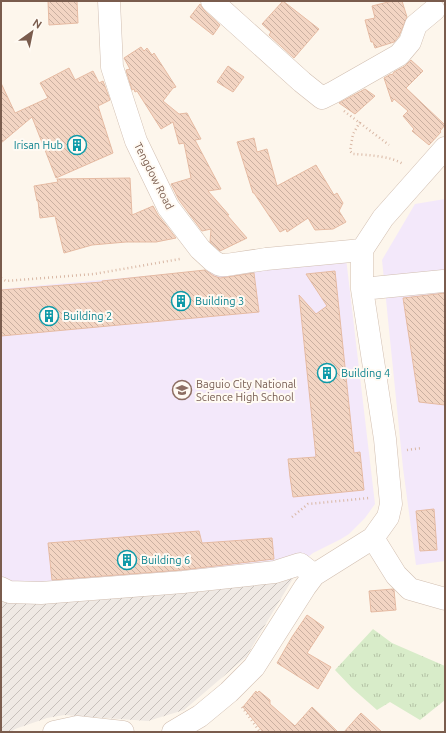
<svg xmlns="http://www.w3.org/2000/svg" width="446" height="733" font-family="Ubuntu,sans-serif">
<defs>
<pattern id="industrial-furrows" width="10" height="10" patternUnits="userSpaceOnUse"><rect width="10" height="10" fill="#efe9e4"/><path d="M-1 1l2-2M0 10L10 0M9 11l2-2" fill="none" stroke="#c7c0bb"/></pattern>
<pattern id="grass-tufts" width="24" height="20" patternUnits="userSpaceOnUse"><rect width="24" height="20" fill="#d8ecc9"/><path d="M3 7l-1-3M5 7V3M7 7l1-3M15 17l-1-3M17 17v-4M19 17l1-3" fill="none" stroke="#b4c2a5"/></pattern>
<pattern id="building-back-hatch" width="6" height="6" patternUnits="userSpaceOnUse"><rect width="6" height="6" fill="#f3d5c3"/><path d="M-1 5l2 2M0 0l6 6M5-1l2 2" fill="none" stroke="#cab0a1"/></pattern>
</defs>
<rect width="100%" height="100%" fill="#fdf6ec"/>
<path fill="url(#industrial-furrows)" d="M295 575 246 657 184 710 148 721 64 715 47 718 15 729 11 732H1V600Z"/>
<path fill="#f3e8fa" d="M445 199V561L416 565 403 468 382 260 415 204Z
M346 258 375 504 365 518 349 534 341 539 313 553 303 561 54 592 1 582V289Z"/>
<path fill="url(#grass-tufts)" d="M373 629 392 643 445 666V700L420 720 390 702 377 710 352 688 335 670Z"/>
<path fill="url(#building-back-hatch)" stroke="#e6bba3" d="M48 1H77L78 23 49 25Z
M283 1 319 29 294 58 269 35 271 32 262 24Z
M392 1H402L407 17 399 36 394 42 375 48 373 42H371L365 20 375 18 372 6Z
M200 4 204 10 220 25 213 35 190 17Z
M141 47 144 51 147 48 152 55 154 53 176 87 173 88 163 101 179 114 187 113 201 139 195 140 221 189 208 191 229 215H227L247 238 220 251 210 242 211 229 202 231 179 200 171 184 191 178 184 143 179 144 173 122 161 129 137 91 135 92 134 89 132 90 126 70 130 69 124 58Z
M411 60 423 71 406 88 445 125 440 131 441 132 429 145 412 131 414 129 403 116 408 111 394 99 392 102 384 78 391 74 392 75 394 72 405 66Z
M228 66 244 77 233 92 217 82Z
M69 68 75 80 93 71 99 83 103 81 110 100 98 106 113 153 56 178 32 117 1 143V83L15 113 48 98 40 83Z
M365 89 375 96 355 114 339 103Z
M254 138 257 152 267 149 277 186 316 165 334 195 337 193 343 203 339 211 346 222 333 229 315 230 308 218 287 232 286 229 280 232 254 193H253L237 142Z
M130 178 132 215 153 206 158 215 176 238 156 242H126L92 245 64 253 55 216 40 218 38 201H37L34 186 58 182 57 179Z
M205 270 214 276 220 278 254 273 259 312 1 336V290L102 282V281Z
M335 271 354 453 360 452 364 490 293 497 290 477 288 459 316 457 299 295 316 314 327 306 306 274Z
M445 293V405L419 402 403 298Z
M434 509 437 550 420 551 416 511Z
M199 531 202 543 272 538 274 559 182 570 52 580 48 543Z
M393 589 394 590 396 610 371 612 369 591Z
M307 615 324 627 307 653 331 667 318 689 277 663 292 637Z
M256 691 257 693 259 691 270 700V704L295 726 312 707 338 732H263L243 707Z
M361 713 382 732H344Z"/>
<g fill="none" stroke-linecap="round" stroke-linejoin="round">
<defs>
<path id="minor" d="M109 1 112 67 136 141 168 207 200 249 213 261 220 265H226L266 259 362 250
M212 1 302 82 322 98 334 92 399 55 410 42 416 25 434 10
M362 289 443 281
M373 538 396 575 410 589 445 599
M1 588 9 592 41 593 183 582 275 572 300 564 314 575
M54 732 77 727 123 732
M173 732 200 716 229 692 254 667 305 587 314 575 373 538 388 517 391 504 385 439 362 289V250L383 218 445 148"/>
</defs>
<use href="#minor" stroke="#d1beb0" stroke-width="23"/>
<path stroke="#d9b8a5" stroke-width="2.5" stroke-dasharray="1 3" stroke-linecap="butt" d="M344 111 389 145
M360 122 353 134 350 151 353 154C368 155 391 156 403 164
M1 278 6 281 94 274 180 259
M407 450 422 448
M292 517 308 504 369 498
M242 707 260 732"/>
<use href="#minor" stroke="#fff" stroke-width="22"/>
</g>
<defs>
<symbol id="building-ring" viewBox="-11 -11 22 22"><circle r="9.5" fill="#fffaf3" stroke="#0f9aa8" stroke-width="1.5"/><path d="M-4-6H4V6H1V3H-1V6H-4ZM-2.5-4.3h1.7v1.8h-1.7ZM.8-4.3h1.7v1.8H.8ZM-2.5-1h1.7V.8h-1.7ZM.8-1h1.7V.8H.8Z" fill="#0f9aa8"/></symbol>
<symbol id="school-ring" viewBox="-11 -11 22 22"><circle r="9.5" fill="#fffaf3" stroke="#8d6e63" stroke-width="1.5"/><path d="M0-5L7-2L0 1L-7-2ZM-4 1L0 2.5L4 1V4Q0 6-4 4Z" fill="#8d6e63"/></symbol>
</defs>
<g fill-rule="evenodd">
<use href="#building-ring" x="66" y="134" width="22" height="22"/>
<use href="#building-ring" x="170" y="290" width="22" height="22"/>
<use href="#building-ring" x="38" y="305" width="22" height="22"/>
<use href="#building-ring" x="316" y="362" width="22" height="22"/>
<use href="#school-ring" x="171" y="379" width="22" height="22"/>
<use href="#building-ring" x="116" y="549" width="22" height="22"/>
</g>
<g text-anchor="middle" stroke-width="4" stroke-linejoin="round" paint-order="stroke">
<g font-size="11" fill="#0d838f" stroke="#fffaf3" text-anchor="start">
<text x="63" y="149" text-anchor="end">Irisan Hub</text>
<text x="195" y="305">Building 3</text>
<text x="63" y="320">Building 2</text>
<text x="341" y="377">Building 4</text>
<text x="141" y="564">Building 6</text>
</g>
<g font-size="11" fill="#7a5c4d" stroke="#fffaf3">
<text transform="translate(154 176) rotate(63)" y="4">Tengdow Road</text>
</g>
<g font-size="11" fill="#785e54" stroke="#fffaf3" text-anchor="start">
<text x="196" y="388">Baguio City National<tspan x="196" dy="13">Science High School</tspan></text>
</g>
</g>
<rect width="446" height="733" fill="none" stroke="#7a5c4d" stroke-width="4"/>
<g transform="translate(32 32) rotate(33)" stroke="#fffaf3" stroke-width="3" paint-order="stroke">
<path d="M0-3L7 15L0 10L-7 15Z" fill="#7a5c4d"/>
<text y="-6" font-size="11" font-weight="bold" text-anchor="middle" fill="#7a5c4d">N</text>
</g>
</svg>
